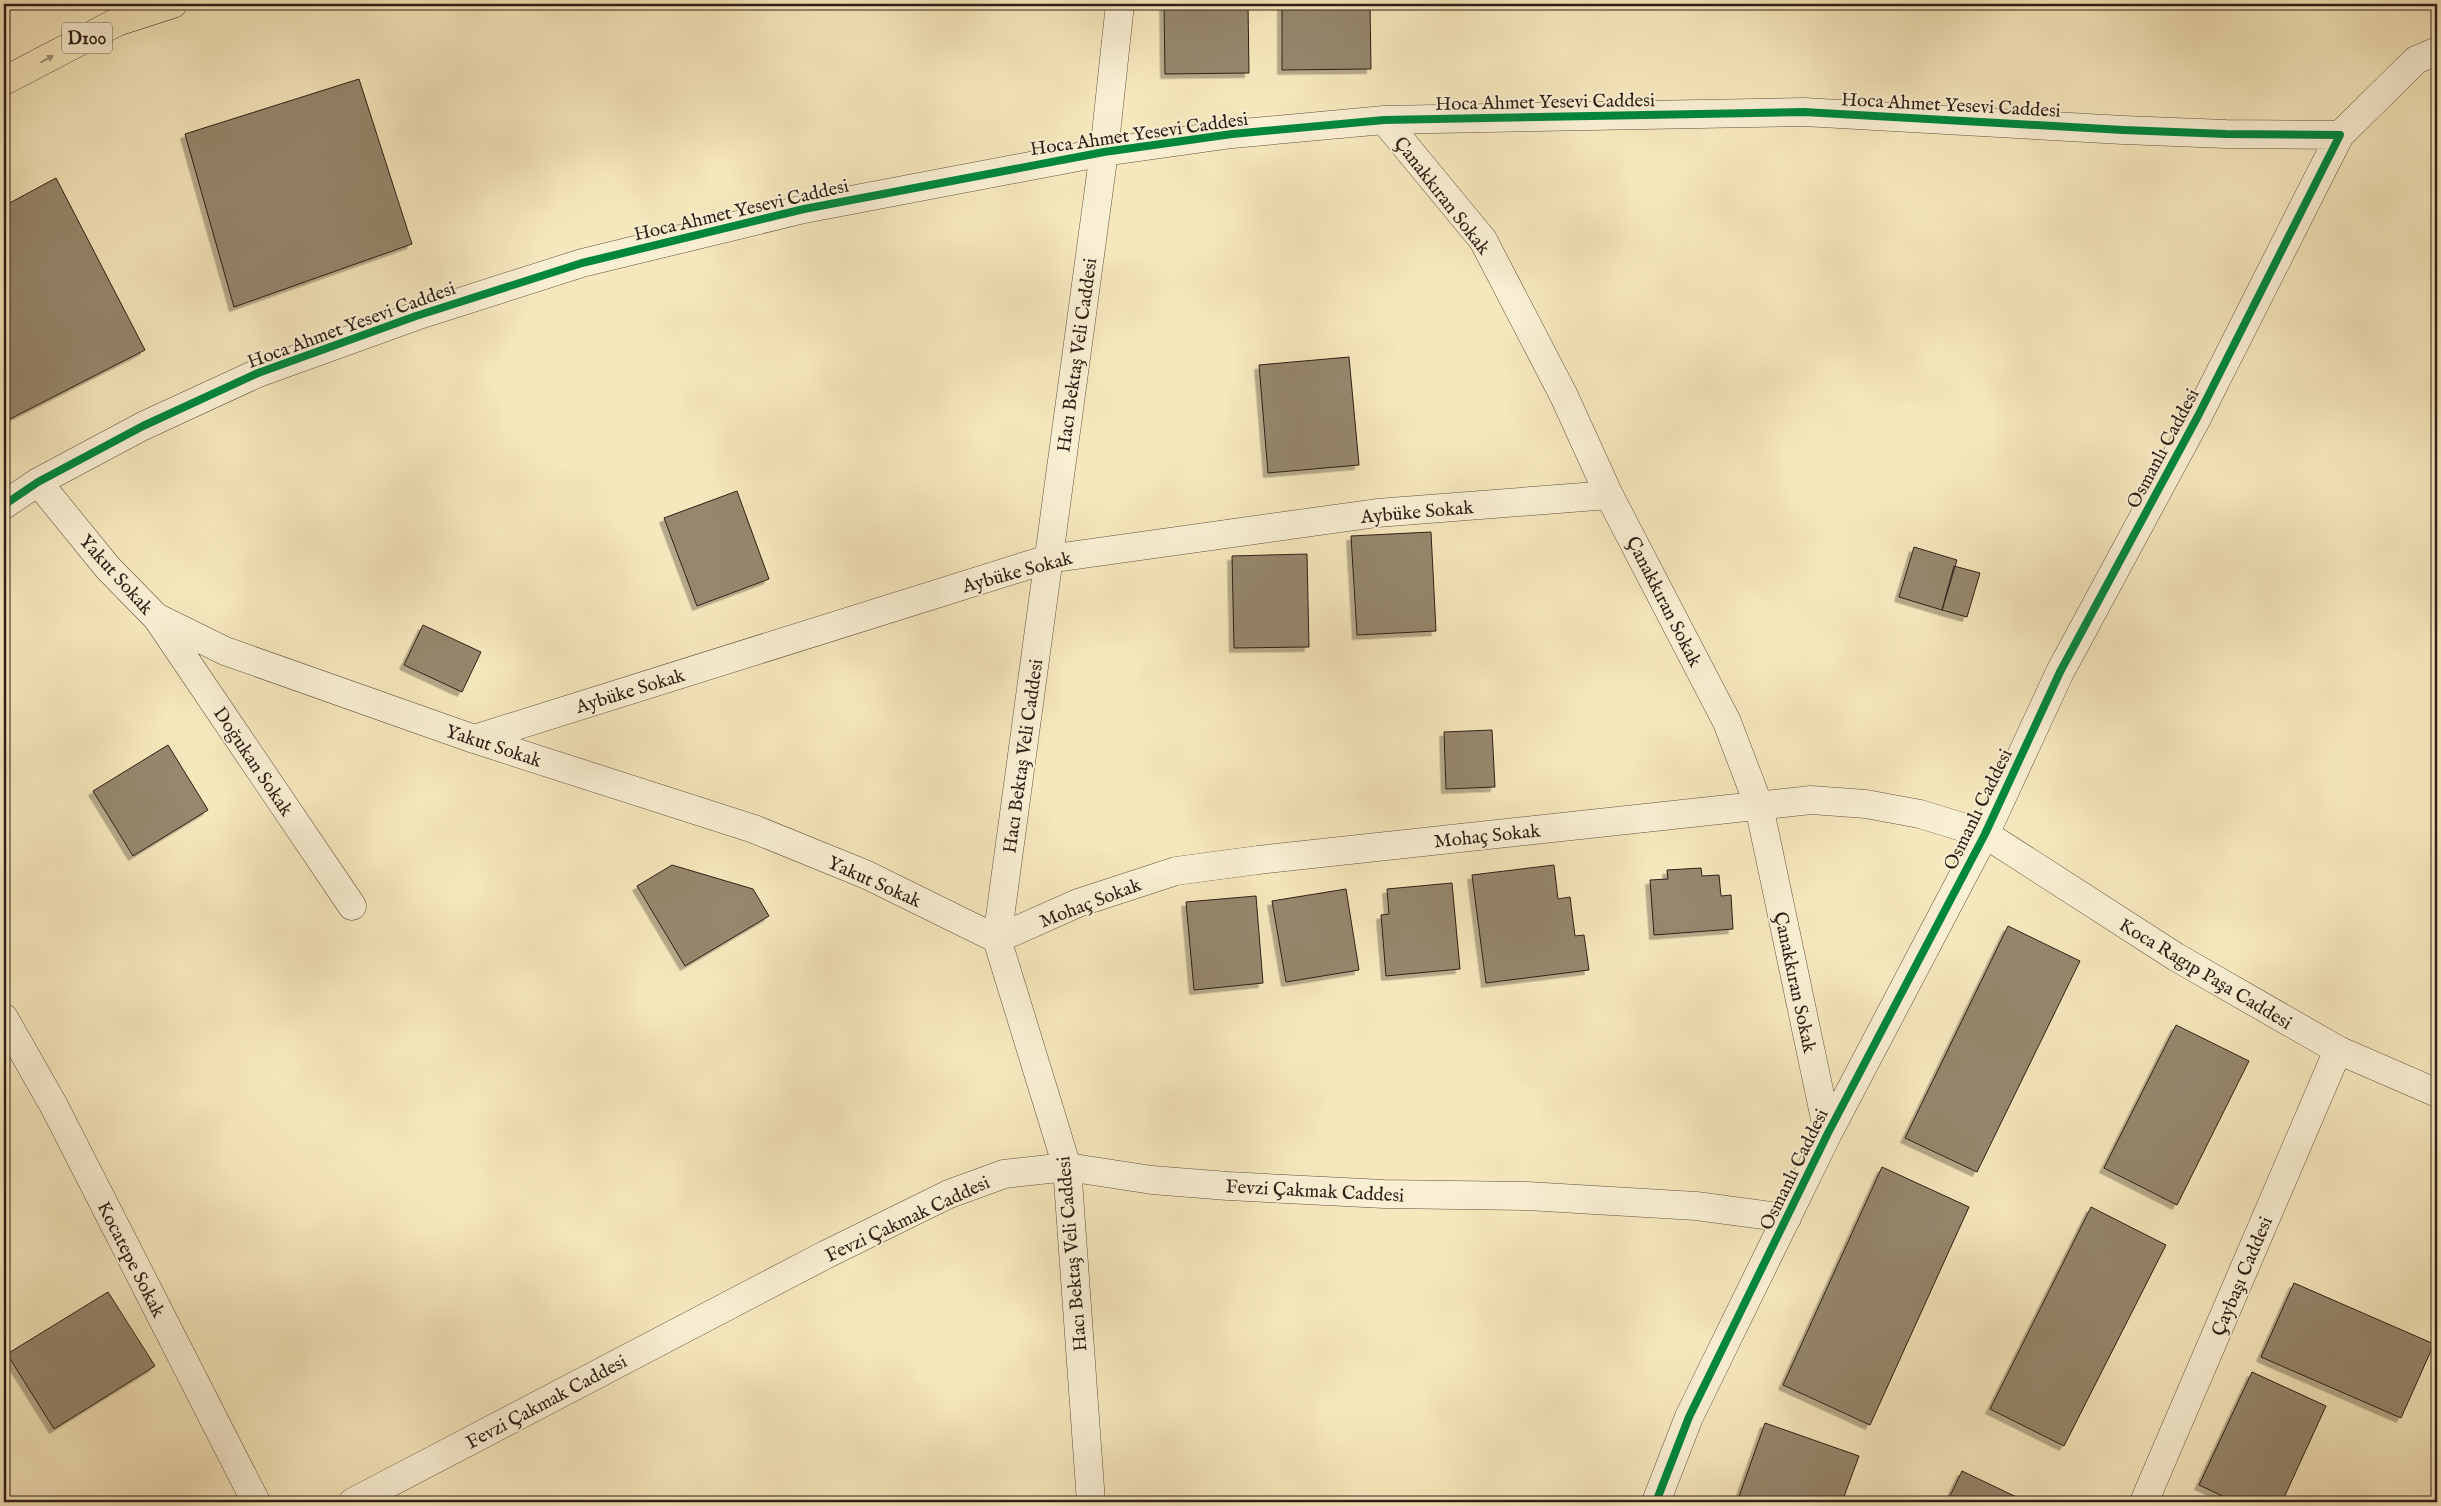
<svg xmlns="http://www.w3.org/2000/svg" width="2441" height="1506" font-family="'IM FELL English',serif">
<defs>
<filter id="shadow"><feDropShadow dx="-4.5" dy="4.5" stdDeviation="0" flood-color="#0004"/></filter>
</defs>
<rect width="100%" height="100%" fill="#f6e7bc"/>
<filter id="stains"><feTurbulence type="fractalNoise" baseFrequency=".004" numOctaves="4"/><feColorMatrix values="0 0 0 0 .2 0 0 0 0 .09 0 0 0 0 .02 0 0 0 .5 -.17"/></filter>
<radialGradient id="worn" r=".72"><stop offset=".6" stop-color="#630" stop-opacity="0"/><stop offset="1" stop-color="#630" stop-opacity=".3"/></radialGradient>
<path fill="#96876d" stroke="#2e1e17" filter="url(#shadow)" d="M1164 4H1248L1249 73 1165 74Z
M1282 4H1370L1371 69 1282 70Z
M359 79 412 244 234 307 185 134Z
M56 178 145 350 4 422V206Z
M1349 357 1359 465 1268 473 1259 365Z
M737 491 769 579 697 606 664 518Z
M1431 532 1436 631 1357 635 1351 536Z
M1914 547 1957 560 1942 610 1899 597Z
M1307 554 1309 647 1234 648 1232 556Z
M1954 566 1980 573 1967 617 1942 610Z
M423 625 481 652 462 692 404 665Z
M1492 730 1495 787 1446 789 1444 732Z
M168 745 208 810 133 856 93 791Z
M672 865 753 889 769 916 685 966 637 886Z
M1554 865 1558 899 1570 897 1575 936 1584 935 1589 970 1486 983 1472 875Z
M1701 868 1702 876 1719 875 1721 896 1731 895 1733 929 1654 935 1650 880 1668 879 1667 870Z
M1452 883 1460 969 1386 976 1381 915 1389 914 1387 889Z
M1346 889 1359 970 1286 982 1272 901Z
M1256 896 1263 983 1194 990 1186 902Z
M2008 926 2080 961 1977 1172 1905 1138Z
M2176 1025 2249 1061 2177 1205 2104 1168Z
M1882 1167 1969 1207 1870 1425 1783 1385Z
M2091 1207 2166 1245 2064 1446 1990 1409Z
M2294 1283 2434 1344 2401 1418 2261 1357Z
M108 1292 155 1366 54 1429 7 1354Z
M2252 1372 2326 1406 2282 1502H2235L2199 1485Z
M1765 1423 1859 1456 1842 1502H1737Z
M1962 1471 2027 1502H1947Z"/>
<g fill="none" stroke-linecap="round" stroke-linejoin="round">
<defs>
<path id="minor" d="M1384 120 1483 240 1564 396 1609 495 1727 722 1759 806 1828 1133
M38 482 108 568 156 617 225 651 474 739 754 829 867 875 997 939 1078 903 1176 871 1258 860 1811 800 1866 804 1920 814 1985 834 2176 957 2338 1050 2437 1093
M4 505 38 482 143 426 258 373 416 316 582 263 804 209 1104 152 1232 134 1384 120 1804 112 2123 130 2226 134 2340 135
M157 618 352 906
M474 739 1048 559 1377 513 1609 495
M4 1018 54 1106 256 1502
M353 1502 825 1255 949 1194 1004 1174 1067 1167 1152 1180 1228 1186 1384 1194 1527 1196 1696 1206 1787 1218
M1091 1502 1067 1167 997 939 1104 152 1120 4
M1656 1502 1689 1417 1828 1133 1985 834 2060 672 2198 416 2340 135 2416 60 2437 51
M2144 1502 2338 1050"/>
<path id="highway" d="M4 81 117 22 173 4"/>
</defs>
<use href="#minor" stroke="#605040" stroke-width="29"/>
<use href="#highway" stroke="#2e1e17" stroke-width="29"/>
<use href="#minor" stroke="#f9efd3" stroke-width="28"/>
<use href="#highway" stroke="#f6e7bc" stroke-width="28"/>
<defs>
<path id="cycleway" d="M4 505 38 482 143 426 258 373 416 316 582 263 804 209 1104 152 1232 134 1384 120 1804 112 2123 130 2226 134 2340 135 2198 416 2060 672 1985 834 1828 1133 1689 1417 1656 1502"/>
</defs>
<use href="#cycleway" stroke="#f9efd3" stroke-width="11"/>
<use href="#cycleway" stroke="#00873e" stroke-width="8"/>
</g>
<defs><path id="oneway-solid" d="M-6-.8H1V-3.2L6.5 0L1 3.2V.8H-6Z" transform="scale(1.25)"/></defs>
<use fill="#9c8d72" href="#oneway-solid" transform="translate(47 59) rotate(-28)"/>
<g text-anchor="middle" stroke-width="4" stroke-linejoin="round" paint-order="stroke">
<rect fill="#f9efd3" stroke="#6b5d4f" stroke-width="1" x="62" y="22.5" width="50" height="31" rx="4"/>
<g font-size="18" font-weight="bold" fill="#2e1e17">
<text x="87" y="44">D100</text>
</g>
<g font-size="19" fill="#2e1e17" stroke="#f9efd3">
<text transform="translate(1545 101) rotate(-1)" y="7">Hoca Ahmet Yesevi Caddesi</text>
<text transform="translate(1951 104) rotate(3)" y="7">Hoca Ahmet Yesevi Caddesi</text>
<text transform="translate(1139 133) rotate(-8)" y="7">Hoca Ahmet Yesevi Caddesi</text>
<text transform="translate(1443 195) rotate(52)" y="7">Çanakkıran Sokak</text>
<text transform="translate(741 209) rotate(-13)" y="7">Hoca Ahmet Yesevi Caddesi</text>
<text transform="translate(351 324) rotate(-20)" y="7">Hoca Ahmet Yesevi Caddesi</text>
<text transform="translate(1076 355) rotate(-82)" y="7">Hacı Bektaş Veli Caddesi</text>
<text transform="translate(2162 448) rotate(-62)" y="7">Osmanlı Caddesi</text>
<text transform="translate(1417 511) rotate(-5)" y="7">Aybüke Sokak</text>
<text transform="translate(1017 571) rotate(-15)" y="7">Aybüke Sokak</text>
<text transform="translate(117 574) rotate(48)" y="7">Yakut Sokak</text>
<text transform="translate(1665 601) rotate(63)" y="7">Çanakkıran Sokak</text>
<text transform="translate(630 690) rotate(-17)" y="7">Aybüke Sokak</text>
<text transform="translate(494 745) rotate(18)" y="7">Yakut Sokak</text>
<text transform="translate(1022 756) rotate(-82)" y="7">Hacı Bektaş Veli Caddesi</text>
<text transform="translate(254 761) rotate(56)" y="7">Doğukan Sokak</text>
<text transform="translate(1977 809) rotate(-64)" y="7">Osmanlı Caddesi</text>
<text transform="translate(1487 835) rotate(-6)" y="7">Mohaç Sokak</text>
<text transform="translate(875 881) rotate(24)" y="7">Yakut Sokak</text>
<text transform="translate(1090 902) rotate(-21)" y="7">Mohaç Sokak</text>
<text transform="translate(2206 973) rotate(31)" y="7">Koca Ragıp Paşa Caddesi</text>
<text transform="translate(1796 982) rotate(78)" y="7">Çanakkıran Sokak</text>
<text transform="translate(1793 1169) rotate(-64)" y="7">Osmanlı Caddesi</text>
<text transform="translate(1315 1190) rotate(3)" y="7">Fevzi Çakmak Caddesi</text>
<text transform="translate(907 1218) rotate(-25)" y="7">Fevzi Çakmak Caddesi</text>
<text transform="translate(1071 1254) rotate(-95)" y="7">Hacı Bektaş Veli Caddesi</text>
<text transform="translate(132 1259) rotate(63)" y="7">Kocatepe Sokak</text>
<text transform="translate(2241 1276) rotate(-67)" y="7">Çaybaşı Caddesi</text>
<text transform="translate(546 1401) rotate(-28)" y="7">Fevzi Çakmak Caddesi</text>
</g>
</g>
<rect width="2441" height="1506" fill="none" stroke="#f6e7bc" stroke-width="20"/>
<rect x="5" y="5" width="2431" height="1496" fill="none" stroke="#2e1e17" stroke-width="2.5"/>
<rect x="10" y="10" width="2421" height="1486" fill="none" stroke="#2e1e17"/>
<rect width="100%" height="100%" filter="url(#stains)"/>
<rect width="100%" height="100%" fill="url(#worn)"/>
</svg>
